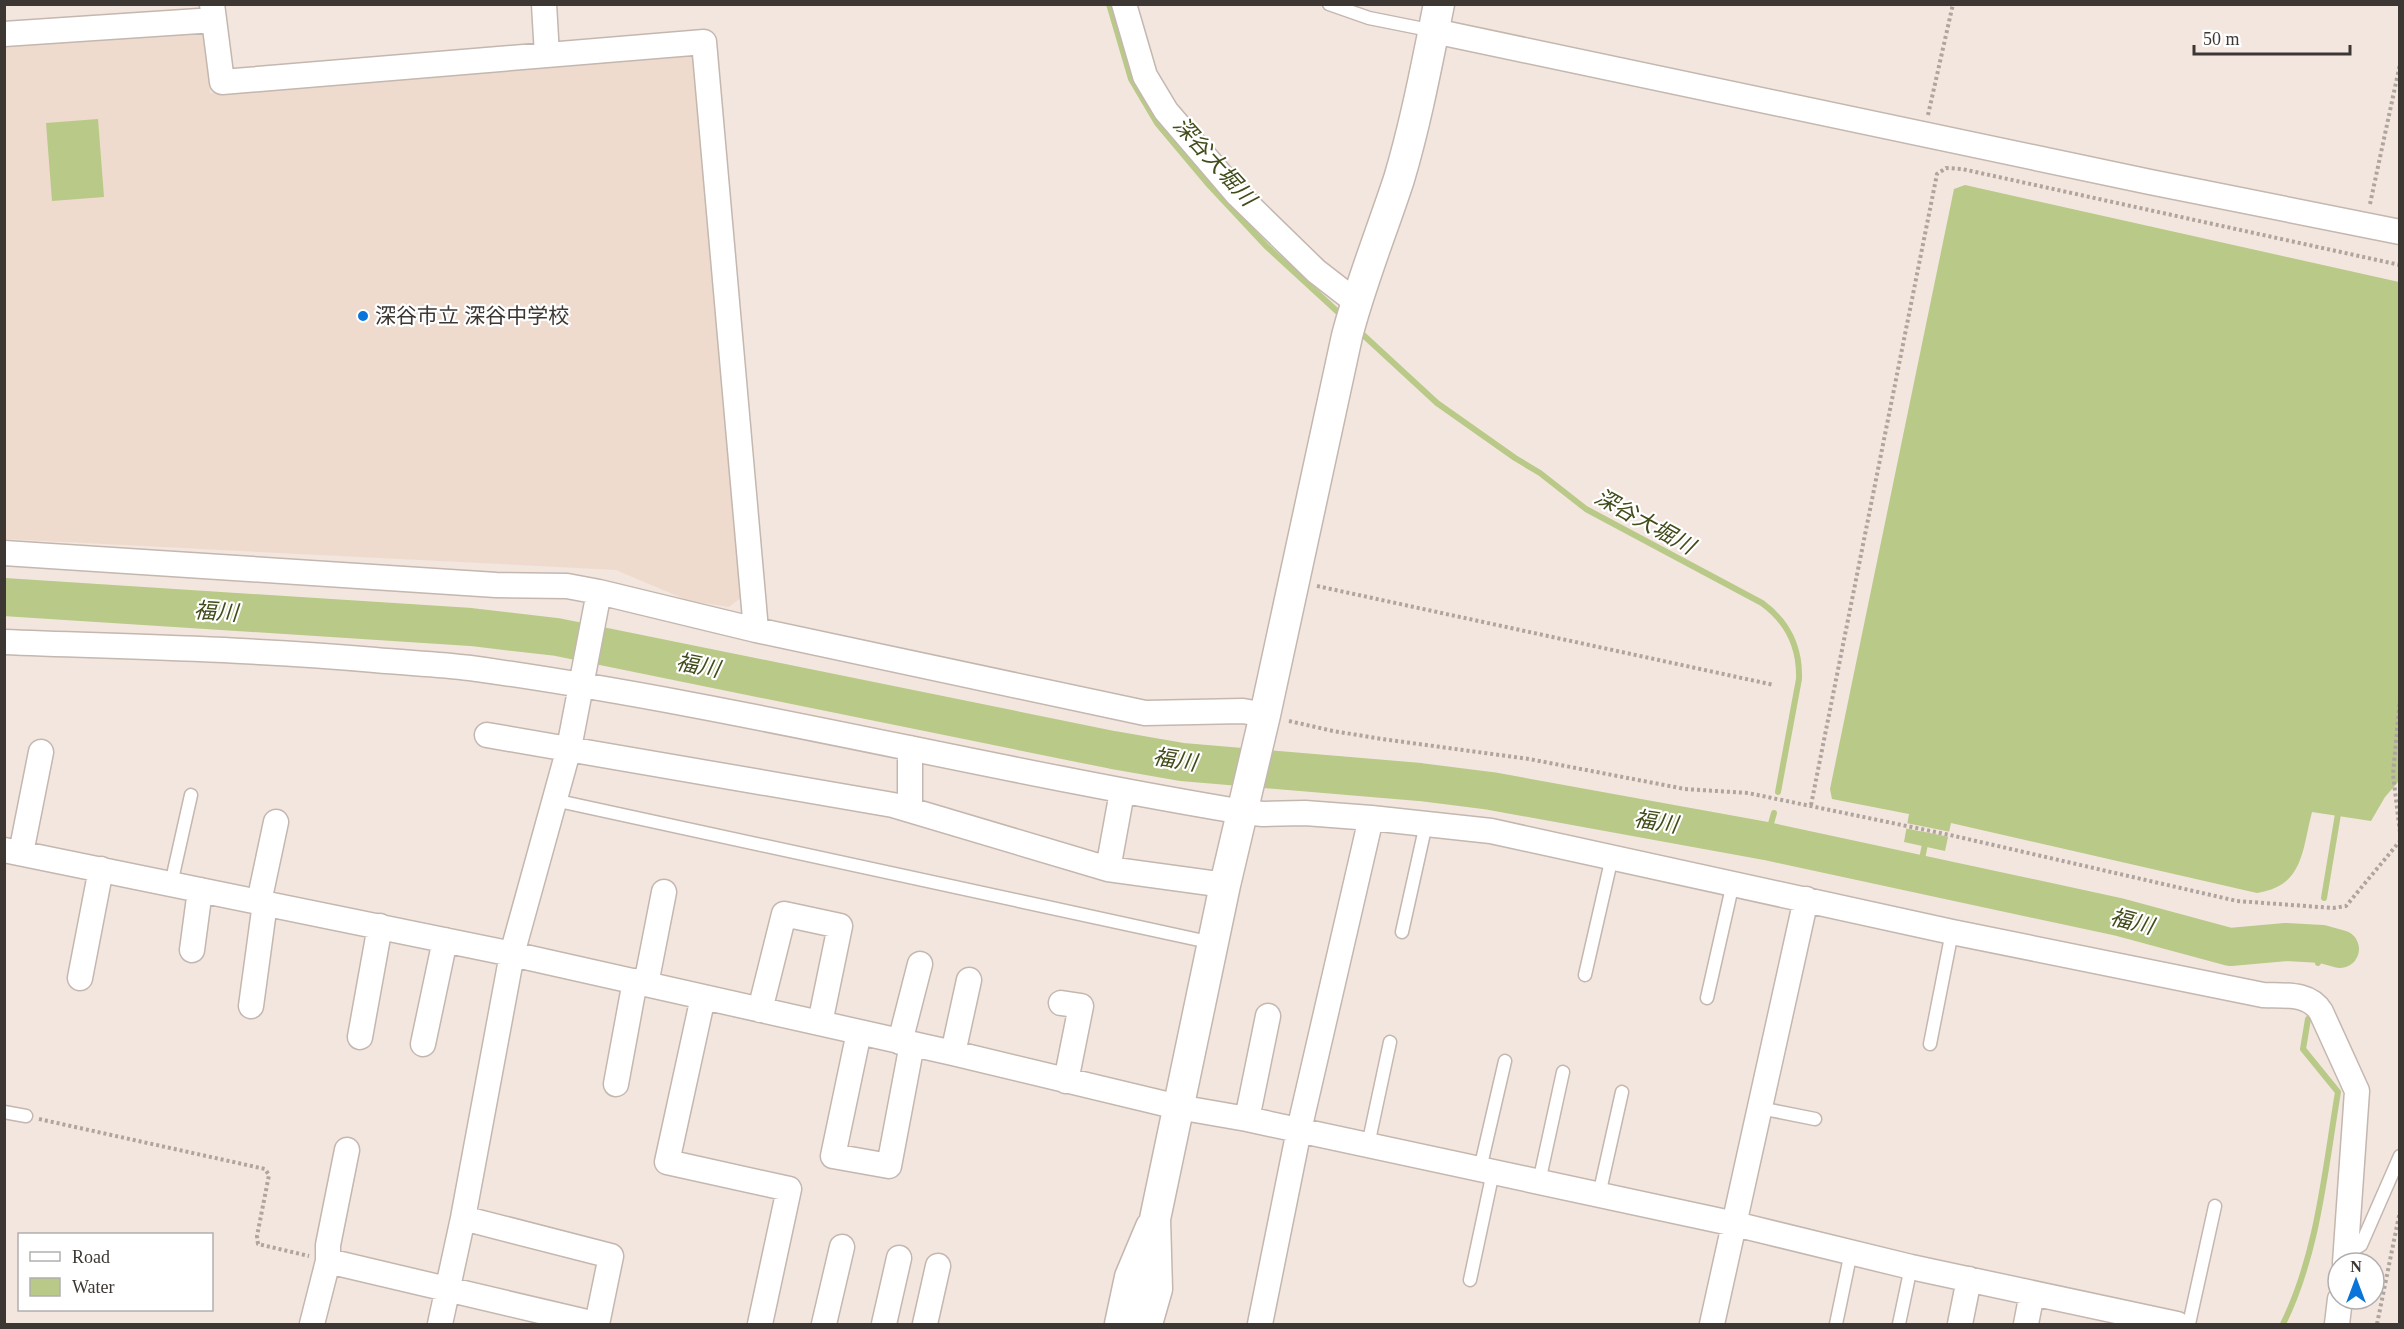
<svg xmlns="http://www.w3.org/2000/svg" width="2404" height="1329" font-family="'Times New Roman','Noto Sans JP',serif">
<rect width="100%" height="100%" fill="#f3e6de"/>
<path fill="#eedbcd" d="M207 33 210 93 697 53 742 597 729 607 689 601 616 570 5 539V47Z"/>
<path fill="#b9c987" d="M98 119 104 197 52 201 46 123Z
M1965 185 2399 282V781L2385 797 2371 821 2312 812C2302 850 2304 886 2257 893L1951 823 1945 851 1904 842 1909 814 1832 799 1830 789 1954 189Z"/>
<path fill="#f3e6de" d="M1906 823 1951 832 1950 835V837L1904 828Z"/>
<g fill="none" stroke-linecap="round" stroke-linejoin="round">
<path stroke="#b9c987" stroke-width="6" d="M1109 4 1131 79 1157 123 1209 185 1266 246 1339 313
M1360 332 1437 403 1515 458 1540 473 1586 509 1762 603C1788 622 1800 647 1799 679L1778 792
M1766 841 1774 813
M1919 874 1926 839
M2324 898 2339 808
M2318 963 2322 944 2319 929
M2283 1324C2318 1253 2325 1169 2338 1092L2303 1049 2308 1019"/>
<path stroke="#b9c987" stroke-width="38" d="M4 597 471 627 557 637 1113 750 1182 762 1420 782 1491 791 1766 841 2119 917 2230 947 2286 942 2322 944 2340 949"/>
<defs>
<path id="service" d="M1329 4 1369 18 1434 31
M554 800 1213 943
M171 884 191 795
M1402 932 1426 824
M1585 975 1612 857
M1707 998 1733 883
M1930 1044 1952 932
M1760 1108 1815 1119
M4 1112 26 1116
M1368 1145 1390 1042
M1480 1169 1505 1061
M1539 1182 1563 1072
M1599 1195 1622 1092
M2347 1253 2361 1245 2400 1156
M1470 1280 1493 1172
M1836 1324 1851 1252
M1899 1324 1911 1267
M2189 1324 2215 1206"/>
<path id="minor" d="M212 4 222 82 704 42 756 630
M544 4 547 55
M1124 4 1145 76 1166 111 1237 194 1316 271 1356 302
M1434 31 2150 182 2400 232
M4 34 214 20
M4 553 496 585 567 586 599 592 756 630 1145 713 1243 711 1265 715
M4 642C128 647 252 649 375 660 407 663 438 664 470 668 730 704 984 769 1243 812L1263 814 1305 813 1371 818 1491 831 1952 932 2263 995C2284 996 2309 992 2321 1012L2357 1091 2345 1263
M487 735 893 805 1108 869 1225 885
M910 748V810
M4 850 512 954 953 1053 1178 1107 1247 1119 1735 1224 1911 1267 2177 1324
M21 853 41 752
M1108 869 1122 792
M259 902 276 822
M192 950 200 890
M80 978 101 869
M646 984 664 892
M703 997 667 1162 789 1189 760 1324
M1061 1003 1081 1006 1066 1081
M251 1006 265 903
M760 1010 784 914 840 926 820 1023
M859 1032 833 1156 889 1166 912 1044
M360 1037 380 926
M900 1042 920 964
M423 1044 445 940
M953 1053 969 980
M616 1084 635 981
M1247 1119 1268 1016
M463 1218 611 1256 597 1324
M328 1261 595 1324
M312 1324 328 1261V1245L347 1150
M440 1324 463 1218 512 954 569 748 599 592
M824 1324 842 1247
M884 1324 899 1258
M925 1324 938 1266
M1260 1324 1299 1130 1371 818
M1712 1324 1806 899
M1960 1324 1969 1279
M2026 1324 2032 1293
M2337 1324 2340 1299"/>
<path id="tertiary" d="M1120 1324 1130 1277 1151 1227
M1147 1324 1157 1289 1155 1219 1225 885 1265 715 1347 336C1361 282 1382 231 1399 179 1416 122 1427 63 1439 4"/>
</defs>
<use href="#service" stroke="#c4b7af" stroke-width="15"/>
<use href="#minor" stroke="#c4b7af" stroke-width="27"/>
<use href="#tertiary" stroke="#c4b7af" stroke-width="33"/>
<path stroke="#afa59e" stroke-width="4" stroke-dasharray="3 3" stroke-linecap="butt" d="M1928 115 1953 4
M2370 204 2400 64
M1317 586 1774 685
M2400 698 2393 774 2400 833
M1289 721 1333 731 1382 739 1529 759 1685 789 1748 793 1950 835 2237 901 2333 908 2346 906 2400 841
M1811 805 1937 174 1946 168 1962 169 2400 265
M39 1119 265 1169 269 1175 257 1236 258 1244 309 1256
M2377 1324 2400 1211"/>
<use href="#service" stroke="#fff" stroke-width="12"/>
<use href="#minor" stroke="#fff" stroke-width="24"/>
<use href="#tertiary" stroke="#fff" stroke-width="30"/>
</g>
<circle fill="#0a74db" stroke="#fff" stroke-width="2" cx="363" cy="316" r="6"/>
<g text-anchor="middle" stroke-width="4.5" stroke-linejoin="round" paint-order="stroke">
<g font-size="21" fill="#3d3734" stroke="#fff" text-anchor="start">
<text x="375" y="323">深谷市立 深谷中学校</text>
</g>
<g font-size="22" font-style="italic" fill="#424c1b" stroke="#fff">
<text transform="translate(1215 161) rotate(48)" y="8">深谷大堀川</text>
<text transform="translate(1645 521) rotate(29)" y="8">深谷大堀川</text>
<text transform="translate(216 611) rotate(4)" y="8">福川</text>
<text transform="translate(698 665) rotate(11)" y="8">福川</text>
<text transform="translate(1175 759) rotate(9)" y="8">福川</text>
<text transform="translate(1656 821) rotate(9)" y="8">福川</text>
<text transform="translate(2132 921) rotate(14)" y="8">福川</text>
</g>
</g>
<rect width="2404" height="1329" fill="none" stroke="#3d3734" stroke-width="12"/>
<rect x="18" y="1233" width="195" height="78" fill="#ffffff" stroke="#b1afae" stroke-width="1.5"/>
<rect x="30" y="1252" width="30" height="9" fill="#ffffff" stroke="#b1afae" stroke-width="1.5"/>
<text x="72" y="1263" font-size="18" fill="#3d3734">Road</text>
<rect x="30" y="1278" width="30" height="18" fill="#b9c987" stroke="#b1afae" stroke-width="1.5"/>
<text x="72" y="1293" font-size="18" fill="#3d3734">Water</text>
<g transform="translate(2356 1281)"><circle r="28" fill="#ffffff" stroke="#b1afae" stroke-width="1.5"/>
<path d="M0-4.5L10 22L0 15L-10 22Z" fill="#0a74db"/>
<text y="-9" font-size="16" font-weight="bold" text-anchor="middle" fill="#3d3734">N</text>
</g>
<path d="M2194 45v9h156v-9" fill="none" stroke="#3d3734" stroke-width="3"/>
<text x="2203" y="45" font-size="18" fill="#3d3734" stroke="#ffffff" stroke-width="4.5" paint-order="stroke">50 m</text>
</svg>
